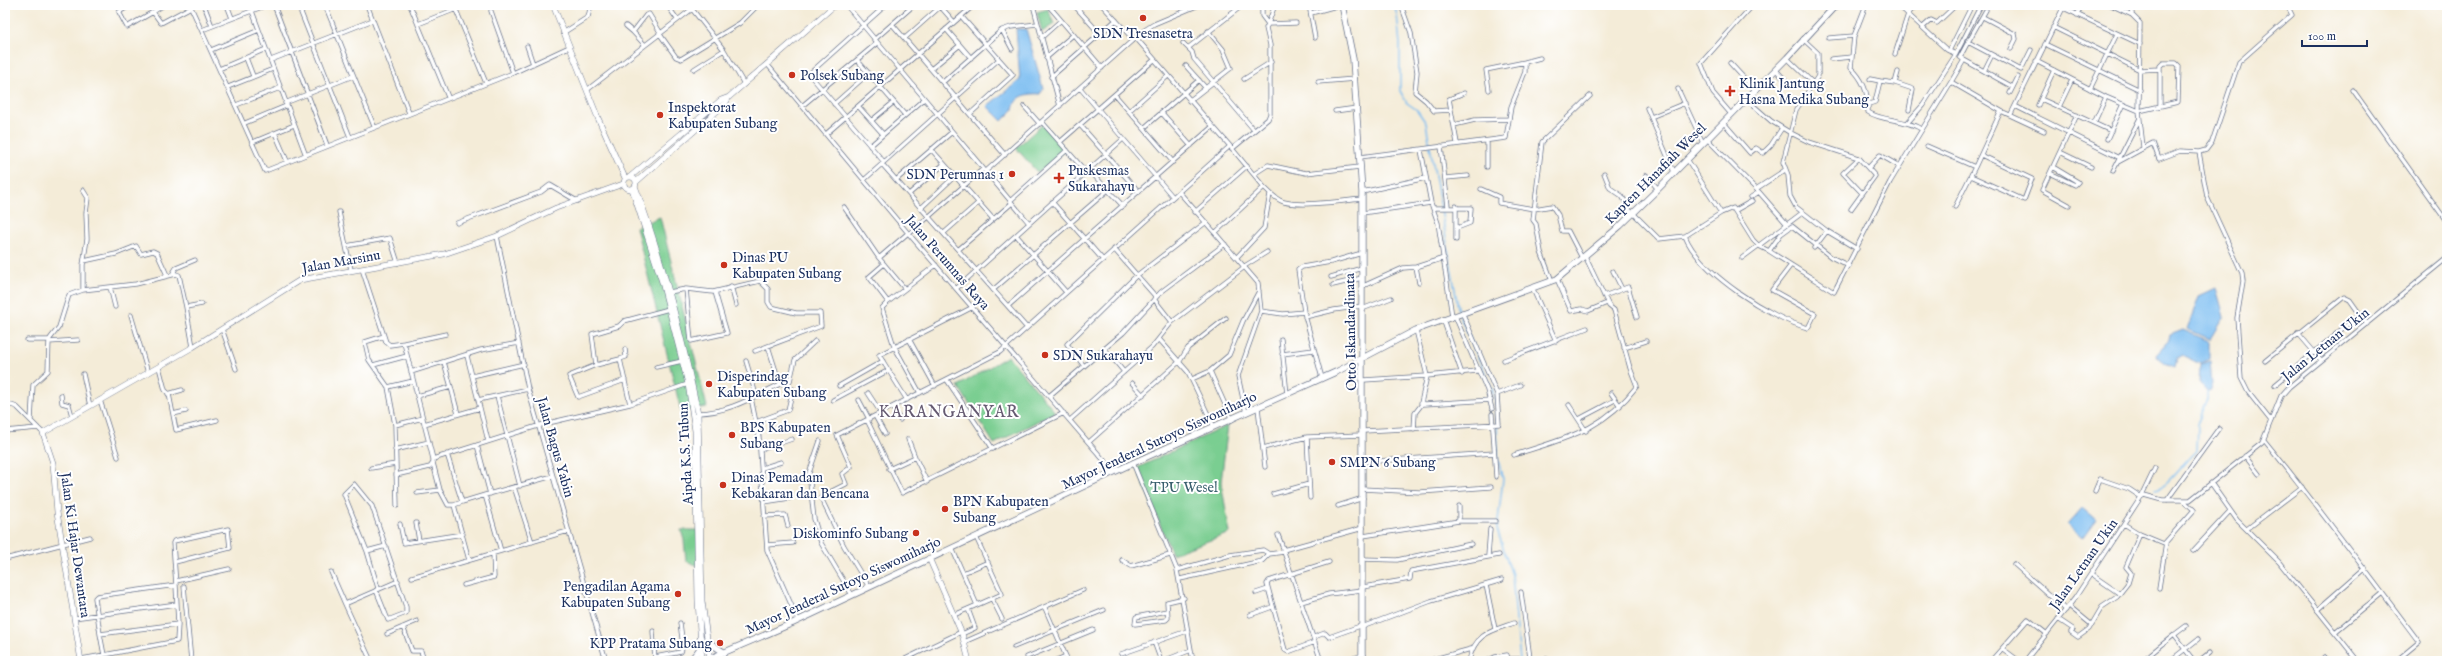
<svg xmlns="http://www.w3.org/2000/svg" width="2452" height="666" font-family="'IM FELL English',serif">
<rect width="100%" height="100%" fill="#fff"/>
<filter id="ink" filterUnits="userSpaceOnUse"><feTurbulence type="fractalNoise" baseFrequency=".025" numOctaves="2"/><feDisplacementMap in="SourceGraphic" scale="8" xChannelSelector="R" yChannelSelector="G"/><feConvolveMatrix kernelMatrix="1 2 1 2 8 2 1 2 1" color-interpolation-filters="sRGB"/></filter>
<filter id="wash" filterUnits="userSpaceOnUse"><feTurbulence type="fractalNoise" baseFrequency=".012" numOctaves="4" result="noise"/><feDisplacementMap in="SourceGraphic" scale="16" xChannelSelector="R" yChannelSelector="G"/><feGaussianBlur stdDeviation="0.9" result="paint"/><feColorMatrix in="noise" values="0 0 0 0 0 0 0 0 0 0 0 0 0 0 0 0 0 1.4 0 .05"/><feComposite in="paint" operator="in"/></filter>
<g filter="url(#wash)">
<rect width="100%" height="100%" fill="#f4ecd8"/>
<path fill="#7ace91" stroke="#4a7e78" d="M1048 9 1054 24 1042 32 1037 12Z
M1043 124 1065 150 1038 173 1016 148Z
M660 217 707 407 681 411 636 227Z
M1008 356 1055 412 994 444 958 386Z
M1228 425 1221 482 1230 533 1172 554 1137 468Z
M681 530H698L699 566 686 561 684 540Z"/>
<path fill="#7cbdf1" stroke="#4c76a8" d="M1016 29H1026L1043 88 1040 94C1028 93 1014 96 1013 110L1002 121 987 106 1020 80Z
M2216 288 2224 316 2210 339 2187 329 2199 296Z
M2183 330 2209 341V360L2200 364 2182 355 2177 358 2175 368 2164 363 2159 357 2157 358 2156 354 2169 340 2170 335Z
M2210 362 2212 384 2209 391 2205 390 2199 382 2200 365Z
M2083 508 2096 519 2082 538 2068 525Z"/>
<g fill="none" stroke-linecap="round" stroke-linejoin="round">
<path stroke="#7cbdf1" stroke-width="1.5" d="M1394 5 1397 15 1400 44V91L1407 103 1417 110 1426 123 1459 313
M1460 316 1492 389 1496 405
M1497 419 1498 460 1503 479 1497 529 1512 575 1520 661
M2155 489C2166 489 2186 459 2196 451L2197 424 2207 402V391"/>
</g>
</g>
<g filter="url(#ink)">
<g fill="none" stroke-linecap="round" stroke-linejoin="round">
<defs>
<path id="street" d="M131 5 119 12 127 27 153 12
M164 5 153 12 161 23 191 7
M190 5 265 171 513 73 569 47
M204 5 212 26
M227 5 232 18
M274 5 327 145
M298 5 350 137
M325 5 374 126
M367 5 409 113
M410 5 448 97
M454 5 486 83
M667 5 677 19
M846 5 1029 223
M963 5 968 10
M1033 5 1060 106
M1048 5 1102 68
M1074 5 1100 34
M1102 5 1134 40
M1275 5 1268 24 1296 23
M1309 5 1315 38
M1401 5 1411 33 1417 72 1415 92 1426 101 1434 111 1450 110
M1866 5 1854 36 1851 68C1864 80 1869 94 1868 112 1883 122 1904 118 1921 129
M1898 5 1947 50 1956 54 1981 5
M2057 5 2140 44
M2111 5 2132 15 2140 23 2139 111 2143 147
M2132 5V15
M940 6 954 22
M252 11 305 153
M491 11 513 73
M1311 13 1340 5
M2077 15 2082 5
M961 16 1013 75 970 114
M1983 17 2015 34 2016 39 2011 49
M418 24 456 9
M892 24 1005 155
M626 26 633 32
M1923 27 1931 20 1937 23 1956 5
M2053 27 2140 70 2159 69
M946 29 971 58
M202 30 267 5
M1002 30 1012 49
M563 33 588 17 591 5
M659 33 676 57 681 59 740 23 758 5
M905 38 941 6
M1041 38 1060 21
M1829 38 1854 36
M1803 39 1818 53V76L1796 110 1783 162 1788 175 1790 196 1796 207 1827 231 1857 249
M874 40 914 5
M1968 42 1986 10
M1183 43 1192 52 1194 59 1254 130
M644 44 633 32 646 15 649 14 660 32
M2045 44 2140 90
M527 46 533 64
M1188 48 1239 8 1238 5
M211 50 259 30
M1949 51 1972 5
M1895 54 1908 14 1916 5
M246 58 253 76
M1046 58 1073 35
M1787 58 1813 83
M1831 59 1852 57
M271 60 373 20
M857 60 905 115
M1964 60 1960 57 1968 42 2021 70 2031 50
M2036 61 2106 97 2139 111 2178 102 2179 66 2176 63H2163L2160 66V106
M1730 63 1754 89
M767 64 908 233 1114 472
M1186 66 1204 86
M219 69 266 49
M694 69 724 50
M931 69 960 45
M1776 70 1788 83
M1984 71 1992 55
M1051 77 1116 20
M1244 79 1271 62
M1870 79 1880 81
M943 82 1002 30 1011 27 1037 24
M1318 82 1355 79
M1951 82 1964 60 2013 87
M1895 83 1898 72
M228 87 273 69
M1080 88 1173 197
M1678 89 1703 143
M2090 89 2117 34
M587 90 692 9 724 50 744 84
M1489 90 1486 70 1525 62
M2353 90 2447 222
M2010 93 2018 77
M1115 95 1173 162
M1746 99 1771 121 1789 132 1809 142 1859 158 1875 176 1851 209
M2041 99 2111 131
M1189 101 1231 68 1223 49 1208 31
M285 103 353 76
M834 104 869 73
M1869 104 1875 102 1880 81 1895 83 1913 89 1909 110
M236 105 280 88
M2038 105 2054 70
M802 106 877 43
M858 106 883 134
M1024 106 1040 124
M2015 106 2120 158
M2059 107 2072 80
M1647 108 1674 172
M1129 111 1168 76
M1335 111 1357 108
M2001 111 2044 131
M1161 112 1191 146
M1731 114 1713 93 1701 63 1753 5
M2011 114 2063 8
M1651 117 1685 103
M871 121 894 102
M1042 122 1086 172
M1723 122 1750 153 1756 148 1763 153 1771 145 1782 128
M1908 122 1923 105 1956 54
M245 123 286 106
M2094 123 2106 97
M1080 125 1139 192
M1454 125 1475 120 1509 119
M1144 128 1199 80
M275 133 287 161
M826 134 974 5
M1707 139 1759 192 1786 223
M2107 139 2123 104
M253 142 294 125
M1060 142 1154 60
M1457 143 1449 99 1464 93
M870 146 923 100
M1441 146 1448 206
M931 149 993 219
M1232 149 1268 119 1270 114V45L1266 28 1268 24 1262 16V5
M1421 150 1431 203 1438 223 1452 316
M2060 152 2091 167
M1360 157 1506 138 1511 107 1525 72V62L1540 58
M1859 158 1843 173 1862 193
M1687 159 1721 213
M884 162 809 74 886 5
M2118 162 2153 143 2159 159 2180 151 2199 152
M882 164 1027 328
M1487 167V141
M1869 167 1880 155 1899 166
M1089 170 1123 206
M2113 171 2139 120
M985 172 1143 31 1154 24 1199 5
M1604 173 1610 188 1622 196 1632 214
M2050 173 2075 185 2078 182 2053 167
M1254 174 1268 165 1306 173 1360 167
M1646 175 1658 189
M1971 176 2024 200 2032 179 1981 155
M1446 178 1468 176
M864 180 998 60
M896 180 952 132
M1264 187C1270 193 1276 200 1284 202 1303 207 1342 201 1362 199
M1481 189 1499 197V203L1534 209 1552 206 1558 215 1562 231H1568L1582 258
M1756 189 1785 170
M83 190 88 198 86 213 87 239 83 265V290
M1179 192 1215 233 1264 187 1230 146
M1362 192 1426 178
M909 194 944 164
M1751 197 1759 192
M1010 201 1067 150
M1052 202 1103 260
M2069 205 2042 190 2077 115
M844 207 879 258 905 289
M1955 207 1975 167
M921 208 955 176
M1433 208H1471L1470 223 1457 228
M1736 210 1752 201
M339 212 351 270
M1195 212 1247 166
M1362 213 1431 203
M1633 213 1659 239 1685 236C1700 273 1770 318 1808 328L1815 314 1772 290 1791 265
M457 223 541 192 550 185 577 201
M944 233 978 203
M1215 233 1258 283 1261 311 1238 376 1246 413
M909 234 983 169
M1016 235 1066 292
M497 236 528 389 606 661
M1685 236 1721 213 1733 208 1753 240 1759 246 1769 251 1834 292 1890 182 1951 82 2001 111 1975 167 1927 146
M1456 240V206
M346 246 390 238 398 263
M1814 248 1827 231
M1114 249 1156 297
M958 250 1012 203
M1769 251 1781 234 1792 226 1831 257 1849 266
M1237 257 1264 228 1270 194
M879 258 908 233
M1742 258 1802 213
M84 261 116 254 136 246 141 254 153 251 157 253 167 275
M884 264 869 277 888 302 936 265
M1243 267 1267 252
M1416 267 1419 283
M362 269 386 342 390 345 404 343 433 459V463L430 467 396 475
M1613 271 1622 289
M173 273 176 268 195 260
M1331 277 1362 268
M1557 279 1571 311 1582 309 1588 311 1607 303
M1552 281 1541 252 1536 224 1533 220 1542 142 1590 96
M1333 285 1362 278
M731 286 736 305
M1363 286 1403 268 1416 267 1444 258
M110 287 115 307
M1532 287 1556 341
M957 288 1123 139
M686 289 713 292 760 281 768 289V302L771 307 796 313H820L821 326 755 351
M993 290 1108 190
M669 292 686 289 691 341 727 333 715 292
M1604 296 1628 287 1637 317
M1154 299 1172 322
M888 302 882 308 894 346 920 393
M1008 306 1212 127
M1362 309 1391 298
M1261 311 1283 314 1304 312
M1462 312 1497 394
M131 315 148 373
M1455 316 1487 390 1492 409
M1305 317 1334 310 1362 306
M1443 319 1462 374
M222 329 236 369
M2298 333 2321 360
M384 336 365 342 369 360 388 387 395 425
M909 339 935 386
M1159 339 1188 372 1214 427
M1281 339 1287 394
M27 340H49
M49 342 78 340
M404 343 446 334
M193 347 186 307 202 304
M1624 348 1646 341
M1105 349 1124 372
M1282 354 1314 350
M620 359 626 357 625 349
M1504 360 1587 328
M746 361 756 395
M2265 361 2344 297 2350 300 2367 324
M373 365 407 356
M596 365 592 334 619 326 624 321 669 309
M1084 366 1067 344 1136 276 1205 223
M159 367 165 390 169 394 176 430 217 420
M656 367 682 361
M1210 371 1232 420
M1477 371 1427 376 1421 403 1425 404 1491 400
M411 372 481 350 519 343
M83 374 90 406
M472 376 524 364
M1322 378 1304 312 1298 270 1302 267 1331 262 1362 253
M1192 379 1210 371 1229 355 1243 321 1259 291
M625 380 578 397 569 376 596 365 620 359 630 404
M947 380 993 449
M1364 380 1427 376 1416 330
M1132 383 1143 395
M780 384 790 381 795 360 815 341
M2275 385 2360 314
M839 386 883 361
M388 387 413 381
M451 387 458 414
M868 393 881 413
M1611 393 1620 406
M168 394 182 390
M61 395 62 403 69 405 72 416
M417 396 451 387 444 362
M497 396 520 486
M1049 396 1123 333 1161 292 1225 244
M751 398 759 437 767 550 798 620
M100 400 118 457
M478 400 528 389
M833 400 889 370
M859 400 869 419
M907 400 879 355 973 307
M5 403 17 407 43 433
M1569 405 1586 431
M893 407 900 420
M480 408 488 441
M1258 408 1265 467
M698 413C730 412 751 398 780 384L768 346
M173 414 186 411
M1492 414 1496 477
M875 416 885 434
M1579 419 1615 400
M31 420 33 385 48 371 49 340 59 327 69 295 83 290 136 284 176 274 179 275 186 307
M867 420 902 493 1064 413
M1070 420 1152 347 1172 322 1243 268
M2271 421 2248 392 2241 378 2237 318 2243 281 2242 273 2207 197 2199 152 2206 150 2212 142 2239 62 2292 15 2287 5
M756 422 788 410 793 389
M424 424 480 408 467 356
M1414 429 1415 413 1422 404
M5 431 38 428
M1364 431 1499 424 1497 394 1520 385
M1307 437 1310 498
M908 439 915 457
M2264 440C2318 506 2368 574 2419 642L2396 661
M820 441 809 473 814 519 821 543 852 595
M1089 442 1180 361 1188 348 1226 318
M477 445 490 494
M1263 448 1307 437 1362 435
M395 450 429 442
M760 450 792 439
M447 454 462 502 485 495
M1514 455C1565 438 1602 432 1637 386L1630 368 1614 310 1609 306 1585 256
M2245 456 2259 474
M433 459 544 424 630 404 688 384
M1363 462 1494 453
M433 463 440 490 448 505H454
M1133 463 1177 570 1193 661
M371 468 396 464
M762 468 781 462
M889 469 915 457 927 482
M553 476 485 495 501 551 568 531
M2211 483 2237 520 2279 562 2358 661
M514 487 532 542
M1363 489 1420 492 1491 487
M2095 491 2100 479 2129 489 2141 497 2155 468
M417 493 440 490
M1273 494 1309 484
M2167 500 2219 428
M462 502 454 505 469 560
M764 502 790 498
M397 506 395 425 423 418
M1338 506 1363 498
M764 516 785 515 788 526
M1459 521V506
M416 523 419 541
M400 524 404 543 463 534
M2124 524 2140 534 2164 544 2194 510 2184 501
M2247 529 2302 487
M1278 535 1284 551
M1363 536 1459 521H1496
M976 537 1002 594 977 605
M767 545 793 543
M952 548 977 605 954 615
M1283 550 1363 528
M367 551 386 546
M2193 551 2230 511
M1488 556 1490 529
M5 559 90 537
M1362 559 1397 560 1471 544
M1122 560 1131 566 1170 555
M175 562 230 548 228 529 174 541 173 543 176 585
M2014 564 2066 610
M1177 570 1230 555 1263 550 1269 554
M331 572 345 604
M963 573 988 562
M2091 574 2120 594
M412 577 501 551
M1180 579 1262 561 1269 554 1284 552 1321 661
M176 581 229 569
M176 585 178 624 100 634 95 598 97 596Z
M464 585 494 577 493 553
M1486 585 1495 629
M184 586 191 661
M869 587 844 546 821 498 822 496 846 484 842 474 851 467 837 435 1000 352 1230 146 1136 38
M1363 587 1410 579 1411 571 1499 555
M2159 588 2166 543
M376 590 388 620 406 613V607L372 506 354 484 344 494 367 551 378 588
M1521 592 1530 658
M1256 593 1268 589
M992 599 1002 619
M1301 602 1329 594 1362 590
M2069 606 2092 625
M1045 608 1068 661
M2317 610 2365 568
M1167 611 1136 617 1135 624 1166 620 1168 618 1167 602 1184 598
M1250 615 1272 607
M74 618 177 604
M2058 619 2073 629 2071 632 2078 637 2089 629 2102 607 2117 597 2128 583 2131 573 2126 567 2140 534
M403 627 412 651H421L424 661
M1362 627 1431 601 1502 580
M653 631 655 661
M2335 632 2381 594
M100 634 104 655 177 641 178 624
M387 634 417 621
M962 634 975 628 968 609
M2174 635 2186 626
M1314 637 1325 633 1329 637 1363 625
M964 642 1083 590
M1154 642 1161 661
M1315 642 1288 652 1285 650 1267 584 1269 581 1329 562
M1014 647 1104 610
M2003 649 2019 661
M1121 654 1187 631
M655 657 681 652 683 646 680 623
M1027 657 1093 630
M2324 657 2327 661
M81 659 104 655
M371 661 345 604 398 581
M901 661 961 632
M1054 661 1066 656
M1163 661 1191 650
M1235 661H1242
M1427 661 1471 649
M1469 661C1474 634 1491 631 1514 623
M1487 661 1495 657 1507 655 1508 659H1547
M1991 661 2028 619 2047 634
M2025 661 2075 598 2141 497 2144 495 2162 500H2190L2262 443 2281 396 2289 387 2447 258
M2142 661 2174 635 2194 661
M2170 661 2198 639
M2199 661 2209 653"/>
<path id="secondary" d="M553 5 598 118 625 178
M631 176 721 100 729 97
M624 183a6 6 0 1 1 12 0a6 6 0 1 1-12 0Z
M636 182 725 104 729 97 835 5
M635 186C663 260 682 336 698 413L702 601 710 661
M632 189 662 282 688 384 695 431 698 601 702 661
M929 558 962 634 969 661
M81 661 57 512 53 463 43 433 193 347 300 280 444 254 497 236 556 208 623 184
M1345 661 1363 656"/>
<path id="primary" d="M1342 5 1353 59 1362 192V661
M707 641 725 653
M690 661 699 650 701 638
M704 661 793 623 1133 463 1338 371 1416 330 1557 279 1620 226 1658 189 1787 58 1836 5"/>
</defs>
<use href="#street" stroke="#677189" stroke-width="5"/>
<use href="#secondary" stroke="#677189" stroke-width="6"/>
<use href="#primary" stroke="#677189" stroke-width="7"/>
<use href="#street" stroke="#fff" stroke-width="3.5"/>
<use href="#secondary" stroke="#fff" stroke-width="5"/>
<use href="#primary" stroke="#fff" stroke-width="5.5"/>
</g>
</g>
<g fill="#c8321e" stroke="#fff" stroke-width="1.5">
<circle cx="1143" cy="18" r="4"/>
<circle cx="792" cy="75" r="4"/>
<path d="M1728 85h4v4h4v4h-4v4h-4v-4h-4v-4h4z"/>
<circle cx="660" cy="115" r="4"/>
<circle cx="1012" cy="174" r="4"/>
<path d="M1057 172h4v4h4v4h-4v4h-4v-4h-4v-4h4z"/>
<circle cx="724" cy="265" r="4"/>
<circle cx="1045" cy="355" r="4"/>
<circle cx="709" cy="384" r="4"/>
<circle cx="732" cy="435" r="4"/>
<circle cx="1332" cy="462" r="4"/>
<circle cx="723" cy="485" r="4"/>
<circle cx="945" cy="509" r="4"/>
<circle cx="916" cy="533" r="4"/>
<circle cx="678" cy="594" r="4"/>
<circle cx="720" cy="643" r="4"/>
</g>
<g text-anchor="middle" stroke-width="4" stroke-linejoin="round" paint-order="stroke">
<g font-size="14" fill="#1b2f5e" stroke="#fff" text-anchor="start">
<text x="1143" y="38" text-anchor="middle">SDN Tresnasetra</text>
<text x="800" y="80">Polsek Subang</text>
<text x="1739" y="88">Klinik Jantung<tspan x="1739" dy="16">Hasna Medika Subang</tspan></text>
<text x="668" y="112">Inspektorat<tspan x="668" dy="16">Kabupaten Subang</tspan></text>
<text x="1068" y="175">Puskesmas<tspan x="1068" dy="16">Sukarahayu</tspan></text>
<text x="1004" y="179" text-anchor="end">SDN Perumnas 1</text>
<text x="732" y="262">Dinas PU<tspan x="732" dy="16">Kabupaten Subang</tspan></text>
<text x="1053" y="360">SDN Sukarahayu</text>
<text x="717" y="381">Disperindag<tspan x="717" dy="16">Kabupaten Subang</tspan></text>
<text x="740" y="432">BPS Kabupaten<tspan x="740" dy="16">Subang</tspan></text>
<text x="1340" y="467">SMPN 6 Subang</text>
<text x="731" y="482">Dinas Pemadam<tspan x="731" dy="16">Kebakaran dan Bencana</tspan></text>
<text x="953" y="506">BPN Kabupaten<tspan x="953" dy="16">Subang</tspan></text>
<text x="908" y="538" text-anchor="end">Diskominfo Subang</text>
<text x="670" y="591" text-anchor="end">Pengadilan Agama<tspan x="670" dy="16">Kabupaten Subang</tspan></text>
<text x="712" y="648" text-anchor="end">KPP Pratama Subang</text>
</g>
<g font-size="14" fill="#1b2f5e" stroke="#fff">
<text transform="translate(1655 173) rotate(-45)" y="5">Kapten Hanafiah Wesel</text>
<text transform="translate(341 261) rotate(-10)" y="5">Jalan Marsinu</text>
<text transform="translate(948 262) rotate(49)" y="5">Jalan Perumnas Raya</text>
<text transform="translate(1350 332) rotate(-91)" y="5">Otto Iskandardinata</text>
<text transform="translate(2325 344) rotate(-39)" y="5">Jalan Letnan Ukin</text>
<text transform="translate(1159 440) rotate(-25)" y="5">Mayor Jenderal Sutoyo Siswomiharjo</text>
<text transform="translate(556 447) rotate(74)" y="5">Jalan Bagus Yabin</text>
<text transform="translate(685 454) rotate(-93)" y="5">Aipda K.S. Tubun</text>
<text transform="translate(76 545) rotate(82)" y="5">Jalan Ki Hajar Dewantara</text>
<text transform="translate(2083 564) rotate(-55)" y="5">Jalan Letnan Ukin</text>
<text transform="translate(843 585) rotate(-25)" y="5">Mayor Jenderal Sutoyo Siswomiharjo</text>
</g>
<g font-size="14" fill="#385f6d" stroke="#fff">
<text x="1184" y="492">TPU Wesel</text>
</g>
<g font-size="16" letter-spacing="1" fill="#665b72" stroke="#fff">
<text x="949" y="417">KARANGANYAR</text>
</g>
</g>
<rect width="2452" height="666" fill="none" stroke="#fff" stroke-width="20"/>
<path d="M2302 40v6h65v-6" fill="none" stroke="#1b2f5e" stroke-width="2"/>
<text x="2308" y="40" font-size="12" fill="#1b2f5e" stroke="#ffffff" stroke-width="3" paint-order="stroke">100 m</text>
</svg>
